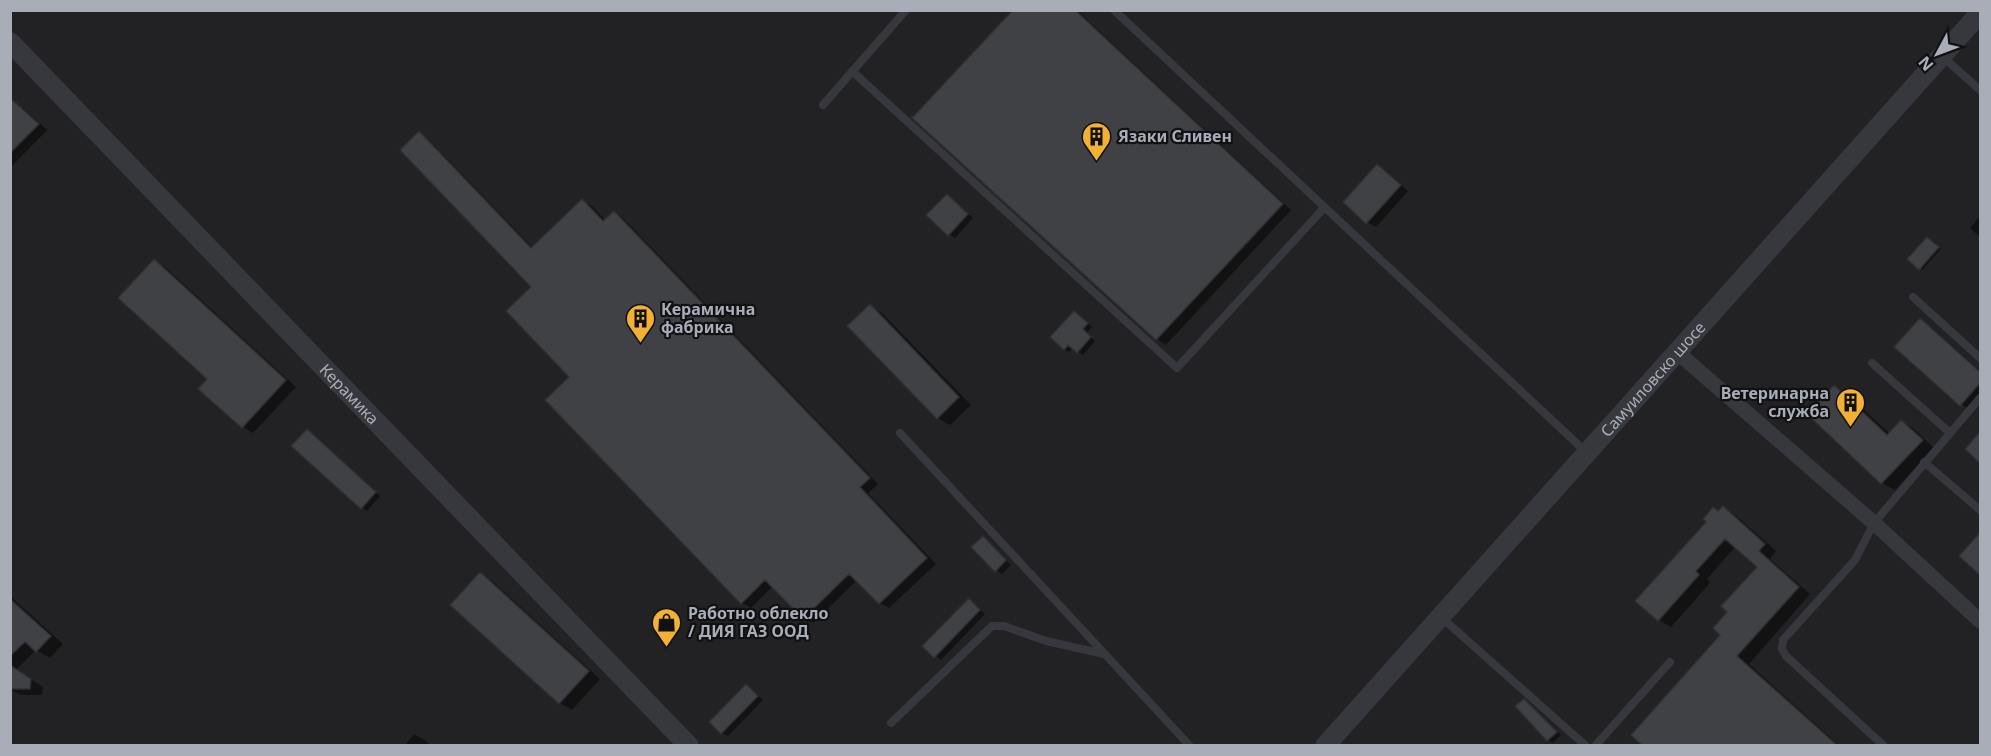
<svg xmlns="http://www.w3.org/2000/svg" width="1991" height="756" font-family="'Noto Sans',sans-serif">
<rect width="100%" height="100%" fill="#161618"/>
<path fill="#222225" d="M11 11H1980V745H11Z"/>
<path fill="#0007" d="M1015 10H1077L1291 210 1166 345 1157 339Z
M16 104 25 110 47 130 10 168V110Z
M419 133 428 139 533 248 582 201 592 206 606 221 614 213 623 218 878 484 868 493 936 564 889 608 880 603 857 580 813 623 803 618 773 586 751 608 742 603 534 287Z
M1377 166 1386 171 1408 191 1376 227 1367 222Z
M947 196 973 218 955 238 949 234Z
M1980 216V237L1970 228Z
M1930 240 1941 249 1922 270 1920 268Z
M155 261 165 267 296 387 253 433 243 427 209 379Z
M870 306 882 313 971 405 950 425 938 418Z
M1075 313 1092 327 1087 333 1095 341 1083 355 1073 348 1069 352 1064 349Z
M1920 320 1929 325 1980 371V398L1971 410 1961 404Z
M1835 387 1847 394 1890 434 1901 421 1914 429 1934 448 1895 490 1882 483 1809 414Z
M312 434 380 496 367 511 294 446Z
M1723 508 1735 515 1776 551 1770 559 1810 594 1749 664 1840 746H1645L1722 635 1730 612 1759 566 1736 546 1707 579 1710 583 1671 627 1659 620 1637 601Z
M1980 535V573L1962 556Z
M983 538 1011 565 1002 574 996 570Z
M480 574 492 581 600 679 572 710 560 703Z
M10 596 63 644 50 658 36 650 16 670 43 687 42 695H21L10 689Z
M969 600 985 614 941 660 924 646Z
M746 686 763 700 728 736 722 733Z
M1524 700 1561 735 1553 743 1548 740Z
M414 734 426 741 431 746H404Z"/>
<path fill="#404145" stroke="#303034" stroke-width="1.5" d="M1013 10H1075L1283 204 1156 340 912 118Z
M10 98 39 124 10 153Z
M419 131 531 248 582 199 603 221 614 211 870 478 860 487 927 558 879 604 849 574 803 619 765 580 741 604 545 400 569 377 506 311 531 287 400 150Z
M1377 164 1401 185 1366 224 1343 202Z
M947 194 968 214 948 236 926 215Z
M1927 237 1939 247 1919 270 1907 259Z
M154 259 286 380 242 428 198 389 207 379 118 298Z
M870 304 959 397 937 419 847 326Z
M1074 311 1088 323 1083 329 1091 337 1077 353 1068 345 1064 350 1050 337Z
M1920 318 1980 372V383L1960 406 1894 347Z
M1834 385 1887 435 1901 420 1923 440 1881 484 1807 414Z
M307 429 376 492 361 509 291 446Z
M1980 432V463L1965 449Z
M1723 506 1765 544 1759 551 1799 587 1737 656 1838 746H1643L1631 735 1720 635 1713 628 1727 612 1721 606 1757 567 1725 539 1696 571 1699 575 1658 621 1635 601 1706 522 1703 519 1713 507 1718 511Z
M1980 533V575L1959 556Z
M983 536 1006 560 995 572 971 547Z
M480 572 589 671 559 704 450 605Z
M969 598 980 610 934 658 922 646Z
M10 599 51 636 36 652 25 642 10 656Z
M10 665 31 679 30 689H10Z
M746 684 758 696 721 734 709 722Z
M1524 699 1557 732 1547 741 1515 706Z"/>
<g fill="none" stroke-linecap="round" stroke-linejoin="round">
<path stroke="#37383d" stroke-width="8" d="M1114 10 1586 452
M1943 57 1980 90
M852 71 1177 368 1324 208
M823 105 906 10
M1913 297 1980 358
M1872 363 1950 433
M900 433 1190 746
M1924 462 1980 510
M1442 618 1586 746
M891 723 992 626H1004L1046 641 1104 654
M1595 746 1670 662
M1884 746 1786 656 1782 649 1783 640 1855 560 1874 523 1980 398"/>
<path stroke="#37383d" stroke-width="15" d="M1677 352 1874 523 1980 621"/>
<g stroke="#37383d" stroke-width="20">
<path id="s1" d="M10 42 689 746"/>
<path id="s2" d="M1325 746 1980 13"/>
</g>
</g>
<defs>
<symbol id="building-pin" viewBox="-11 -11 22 30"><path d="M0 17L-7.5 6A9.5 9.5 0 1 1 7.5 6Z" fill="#f2b134" stroke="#111113"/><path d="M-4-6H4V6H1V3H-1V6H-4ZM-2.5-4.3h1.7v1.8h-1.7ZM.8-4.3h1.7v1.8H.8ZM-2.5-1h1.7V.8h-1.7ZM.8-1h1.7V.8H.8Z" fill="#111"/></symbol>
<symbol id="shop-pin" viewBox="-11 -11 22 30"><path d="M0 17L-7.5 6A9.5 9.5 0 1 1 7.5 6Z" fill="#f2b134" stroke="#111113"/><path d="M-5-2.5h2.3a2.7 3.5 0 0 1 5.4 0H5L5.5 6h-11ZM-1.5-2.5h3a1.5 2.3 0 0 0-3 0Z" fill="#111"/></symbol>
</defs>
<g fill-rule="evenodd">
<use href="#building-pin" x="1080" y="120" width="33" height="45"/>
<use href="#building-pin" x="624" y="302" width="33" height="45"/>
<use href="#building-pin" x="1834" y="386" width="33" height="45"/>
<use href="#shop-pin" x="650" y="606" width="33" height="45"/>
</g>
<g text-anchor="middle" stroke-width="4.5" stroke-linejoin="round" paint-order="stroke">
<g font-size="16" font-weight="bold" fill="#a8adb8" stroke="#111113" text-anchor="start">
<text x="1118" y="142">Язаки Сливен</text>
<text x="661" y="315">Керамична<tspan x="661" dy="18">фабрика</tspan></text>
<text x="1829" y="399" text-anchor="end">Ветеринарна<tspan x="1829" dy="18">служба</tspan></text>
<text x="688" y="619">Работно облекло<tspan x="688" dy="18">/ ДИЯ ГАЗ ООД</tspan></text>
</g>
<g font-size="16" fill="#a8adb8" stroke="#111113">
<text dy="6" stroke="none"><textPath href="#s2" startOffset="492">Самуиловско шосе</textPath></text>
<text dy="6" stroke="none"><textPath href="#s1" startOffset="489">Керамика</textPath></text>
</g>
</g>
<rect width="1991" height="756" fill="none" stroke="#a8adb8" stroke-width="24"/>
<g transform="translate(1937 54) rotate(229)" stroke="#111113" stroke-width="4.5" paint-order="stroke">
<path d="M0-4.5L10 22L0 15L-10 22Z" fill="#a8adb8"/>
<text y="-9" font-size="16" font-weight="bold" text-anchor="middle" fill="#a8adb8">N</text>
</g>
</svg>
